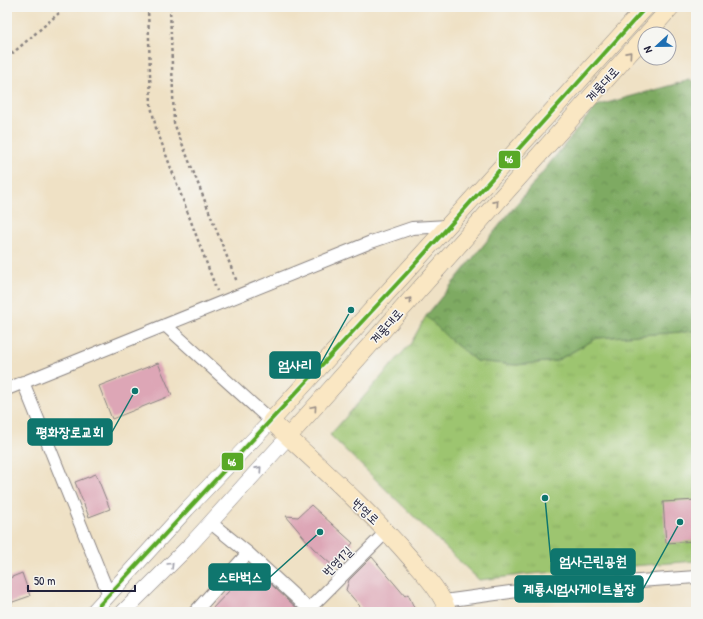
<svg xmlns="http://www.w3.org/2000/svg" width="703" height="619" font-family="'Patrick Hand','Poor Story',sans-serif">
<defs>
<pattern id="grass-tufts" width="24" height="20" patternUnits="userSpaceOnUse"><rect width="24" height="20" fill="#9dc570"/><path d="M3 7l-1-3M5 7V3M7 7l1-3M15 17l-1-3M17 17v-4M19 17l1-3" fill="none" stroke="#87a962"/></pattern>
<pattern id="forest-crowns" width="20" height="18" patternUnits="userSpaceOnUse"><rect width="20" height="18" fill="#7eaa62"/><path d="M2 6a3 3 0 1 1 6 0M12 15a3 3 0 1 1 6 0" fill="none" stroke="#678a52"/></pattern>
</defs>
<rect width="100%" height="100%" fill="#f6f6f2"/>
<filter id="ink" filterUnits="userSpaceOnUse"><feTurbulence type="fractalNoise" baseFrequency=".025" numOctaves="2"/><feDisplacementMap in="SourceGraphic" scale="8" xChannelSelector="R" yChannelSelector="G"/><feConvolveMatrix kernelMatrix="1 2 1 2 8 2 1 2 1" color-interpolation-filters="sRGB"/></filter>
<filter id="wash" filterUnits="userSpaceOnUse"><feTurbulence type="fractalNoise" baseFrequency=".012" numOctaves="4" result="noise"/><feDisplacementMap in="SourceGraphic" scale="16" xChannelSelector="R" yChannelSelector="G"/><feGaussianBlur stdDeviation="0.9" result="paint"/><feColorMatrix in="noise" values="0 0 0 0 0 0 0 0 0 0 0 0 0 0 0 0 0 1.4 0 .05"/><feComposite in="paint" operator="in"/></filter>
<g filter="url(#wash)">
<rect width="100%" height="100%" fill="#efe1c5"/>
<path fill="url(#grass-tufts)" stroke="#607456" d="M426 316 448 338 476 361 516 365 556 361 597 338 696 331V561L531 574 479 580 330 435 411 343Z"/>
<path fill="url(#forest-crowns)" stroke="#50664e" d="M690 80 696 82V331L597 338 556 361 516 365 476 361 448 338 426 316 596 106Z"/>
<g id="blocks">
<path fill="#dda6b6" d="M158 363 172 395 112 419 99 386Z
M96 474 110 509 89 517 75 482Z
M696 500V541L666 543 663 502Z
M311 505 353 543 333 566 313 548 286 516 298 517Z
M372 557 405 596 408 594 416 612H365L346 590 349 580Z
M252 567 299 610V612H209Z
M22 573 30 596 7 604V579Z"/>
</g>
</g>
<g filter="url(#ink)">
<use href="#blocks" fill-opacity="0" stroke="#888280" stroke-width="1"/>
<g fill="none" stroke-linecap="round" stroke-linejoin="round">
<defs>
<path id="minor" d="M165 325 271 421
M23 382 109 595
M7 389 371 242 412 228 448 226
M211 523 248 553 312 612
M444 601 540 588 696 577
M195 612 248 553
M306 612 387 531"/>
<path id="tertiary" d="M93 612 187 509 271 421
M123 612 191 544 288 437"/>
<path id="secondary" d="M647 34 671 7
M288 437 645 36
M448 612C441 592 426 576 412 560 369 510 319 466 271 421L646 7"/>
</defs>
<use href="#minor" stroke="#888280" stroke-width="14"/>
<use href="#tertiary" stroke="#888280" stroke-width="16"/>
<use href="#secondary" stroke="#888280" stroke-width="18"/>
<path stroke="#888280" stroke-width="2.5" stroke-dasharray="3 3" stroke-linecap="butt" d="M148 7 151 106 156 128 217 291
M170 7 174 123 237 282
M7 58 66 7"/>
<use href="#minor" stroke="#fff" stroke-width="12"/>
<use href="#tertiary" stroke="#fff" stroke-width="15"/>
<use href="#secondary" stroke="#fae7c3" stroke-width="17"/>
<defs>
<path id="bus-1" d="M93 612 407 273 646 7"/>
</defs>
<use href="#bus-1" stroke="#f6f6f2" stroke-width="7"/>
<use href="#bus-1" stroke="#58a926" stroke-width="4"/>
</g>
<defs><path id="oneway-chevron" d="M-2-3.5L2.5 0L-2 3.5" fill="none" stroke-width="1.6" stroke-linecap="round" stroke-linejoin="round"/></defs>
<g stroke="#998e86">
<use href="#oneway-chevron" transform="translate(629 54) rotate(-48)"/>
<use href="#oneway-chevron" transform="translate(496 203) rotate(-48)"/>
<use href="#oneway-chevron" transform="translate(409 300) rotate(-49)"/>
<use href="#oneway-chevron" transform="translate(314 408) rotate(-49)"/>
</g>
<g stroke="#9c9ca7">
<use href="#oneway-chevron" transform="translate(259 469) rotate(-48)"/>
<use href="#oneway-chevron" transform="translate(171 565) rotate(-45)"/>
</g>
</g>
<g text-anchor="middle" stroke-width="3" stroke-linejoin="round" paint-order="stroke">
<g font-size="13" fill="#22223b" stroke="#f6f6f2">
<text transform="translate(602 84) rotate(-48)" y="5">계룡대로</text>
<text transform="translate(386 326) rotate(-49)" y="5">계룡대로</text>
<text transform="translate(366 511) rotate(43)" y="5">번영로</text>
<text transform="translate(337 561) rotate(-45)" y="5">번영1길</text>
</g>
</g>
<path fill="none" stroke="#0f766e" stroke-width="1.5" d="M351 310L320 365M135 391L112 432M545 498L551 562M320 532L270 577M680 522L643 589"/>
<g fill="#0f766e" stroke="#f6f6f2" stroke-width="1.5">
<circle cx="351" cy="310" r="4"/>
<circle cx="135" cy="391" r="4"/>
<circle cx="545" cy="498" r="4"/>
<circle cx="320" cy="532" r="4"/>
<circle cx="680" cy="522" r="4"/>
</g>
<g fill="#0f766e" stroke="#0f766e" stroke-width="1.5">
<rect x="270" y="352" width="50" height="26" rx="4"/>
<rect x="28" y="419" width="84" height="26" rx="4"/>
<rect x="551" y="549" width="84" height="26" rx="4"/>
<rect x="209" y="564" width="61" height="26" rx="4"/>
<rect x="515" y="576" width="128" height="26" rx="4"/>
</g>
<g font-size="14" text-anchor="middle" font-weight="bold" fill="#fff">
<text x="295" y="370">엄사리</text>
<text x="70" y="437">평화장로교회</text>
<text x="593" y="566">엄사근린공원</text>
<text x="240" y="582">스타벅스</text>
<text x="579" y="594">계룡시엄사게이트볼장</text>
</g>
<g stroke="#f6f6f2" stroke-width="1.5">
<rect x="498" y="150" width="23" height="19" rx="4" fill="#58a926"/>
<rect x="221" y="452" width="23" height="19" rx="4" fill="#58a926"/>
</g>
<g font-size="11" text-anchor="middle" font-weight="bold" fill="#fff">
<text x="509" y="163">46</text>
<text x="232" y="466">46</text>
</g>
<rect width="703" height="619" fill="none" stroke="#f6f6f2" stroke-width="24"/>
<g transform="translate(657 46) rotate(248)"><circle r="19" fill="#f6f6f2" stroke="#a1a1a9"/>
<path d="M0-3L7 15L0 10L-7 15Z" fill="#1f6fb2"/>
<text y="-6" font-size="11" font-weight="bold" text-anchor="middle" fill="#22223b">N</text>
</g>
<path d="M28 585v6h107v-6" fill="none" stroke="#22223b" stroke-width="2"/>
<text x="34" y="585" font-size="12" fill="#22223b" stroke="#f6f6f2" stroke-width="3" paint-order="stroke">50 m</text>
</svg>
